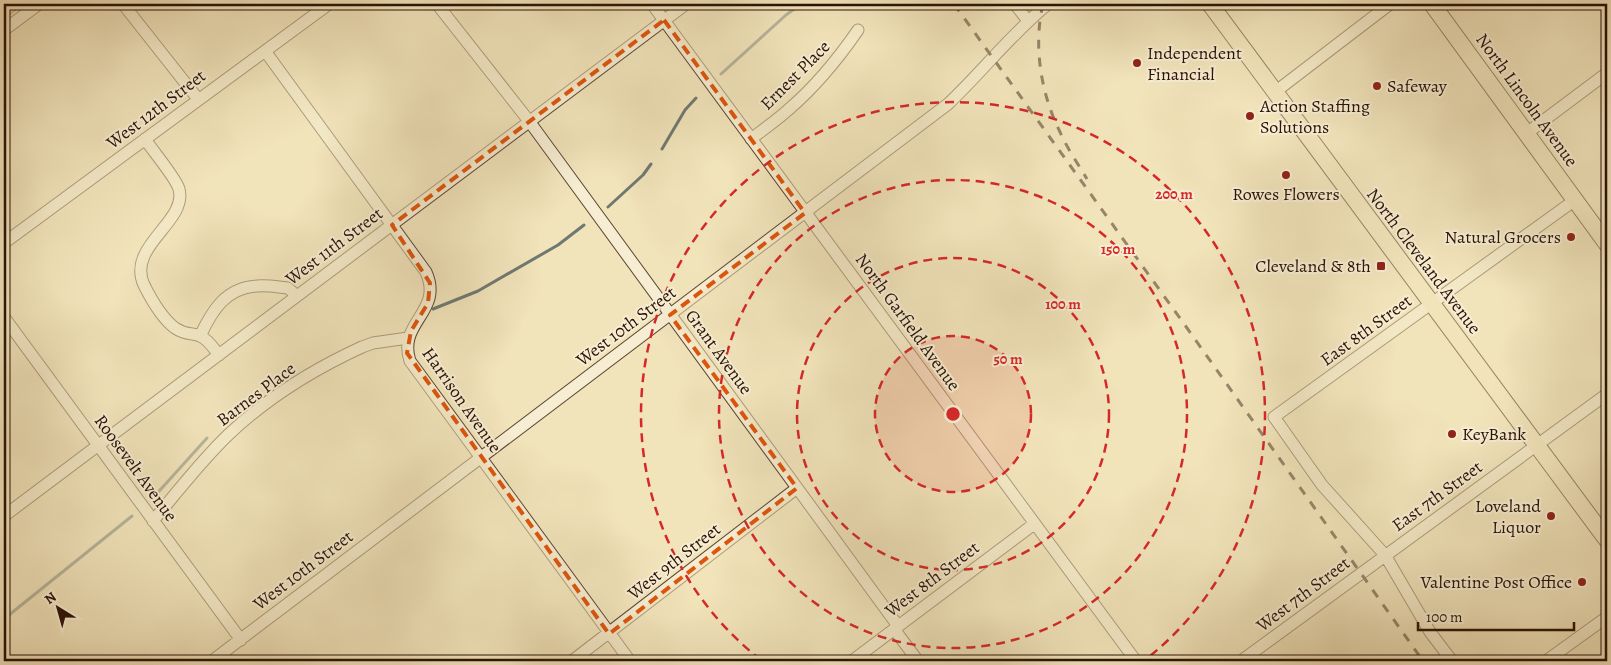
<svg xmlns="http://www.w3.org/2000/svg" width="1611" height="665" font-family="Alegreya,serif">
<rect width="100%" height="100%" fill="#f1e3ba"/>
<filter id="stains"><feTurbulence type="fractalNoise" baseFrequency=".004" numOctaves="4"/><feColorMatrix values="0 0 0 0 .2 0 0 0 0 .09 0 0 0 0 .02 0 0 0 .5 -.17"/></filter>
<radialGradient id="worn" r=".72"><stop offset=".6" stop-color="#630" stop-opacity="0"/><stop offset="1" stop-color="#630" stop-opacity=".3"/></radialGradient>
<path fill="#c0c28b" stroke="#756a48" d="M4 4H24L4 19Z"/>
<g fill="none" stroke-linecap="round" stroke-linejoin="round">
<path stroke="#6f7971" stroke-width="3" d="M721 74 786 15 801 4
M662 149 685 110 696 98
M608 207 643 175 651 164
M433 309 478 291 558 245 584 225
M152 499 207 438
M4 619 132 516"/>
<defs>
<path id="minor" d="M123 4 198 99
M437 4 529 121 898 626
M652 4 1136 661
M1015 4 1028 21
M4 30 39 4
M265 51 426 272C444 312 397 322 410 361L630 661
M1275 92 1390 4
M1527 133 1607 73
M145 139C152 150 176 178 179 189 188 222 126 246 144 285 151 299 163 319 175 328 187 336 191 332 200 336 208 339 214 349 219 355
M751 139C764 129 777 120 788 110 815 87 838 59 858 30
M4 243 329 4
M4 317 241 640
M200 336C212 311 225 288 257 286 267 285 278 287 288 288L297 296
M4 516 686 4
M153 521C177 492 201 461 228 435 267 398 314 369 362 347L373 343 408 338
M894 629 918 661
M212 661 948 104C982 72 1011 34 1048 4
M572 661 797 488
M852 661 1034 524
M1241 661 1607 394
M1452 661 1430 632 1385 555 1322 485 1274 417 1575 200
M1546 661 1607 617"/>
<path id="highway" d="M1210 4 1607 540
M1432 4 1607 244"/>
</defs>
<use href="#minor" stroke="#5c4633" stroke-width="13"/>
<use href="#highway" stroke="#2a1206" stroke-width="18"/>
<use href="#minor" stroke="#f6edd2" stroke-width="11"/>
<use href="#highway" stroke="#f1e3ba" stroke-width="16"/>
<path stroke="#2a1206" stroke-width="3" stroke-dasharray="9 9" stroke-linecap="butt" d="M954 4 1187 328 1423 661
M1043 4C1033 46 1041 94 1060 132 1067 148 1078 164 1087 179"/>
</g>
<path d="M0 0H1611V665H0ZM664 20 805 213 670 315 797 488 609 634 407 353 411 331 428 303 430 283 392 225Z" fill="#f1e3ba" fill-opacity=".55" fill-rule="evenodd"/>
<path fill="none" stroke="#de550c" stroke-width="4" stroke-dasharray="10 6" stroke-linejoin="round" d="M664 20 805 213 670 315 797 488 609 634 407 353 411 331 428 303 430 283 392 225Z"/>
<circle cx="953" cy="414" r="78" fill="#d62828" fill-opacity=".12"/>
<g fill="none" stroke="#d62828" stroke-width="2.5" stroke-dasharray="9 6">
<circle cx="953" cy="414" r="78"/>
<circle cx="953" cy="414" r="156"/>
<circle cx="953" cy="414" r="234"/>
<path d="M761 660A312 312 0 1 1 1145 660"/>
</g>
<g fill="#8f2418" stroke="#f6edd2" stroke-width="2">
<circle cx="1137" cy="63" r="5"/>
<circle cx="1377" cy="86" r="5"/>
<circle cx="1250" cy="116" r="5"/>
<circle cx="1286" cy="175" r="5"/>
<circle cx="1571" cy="237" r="5"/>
<rect x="1376" y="261" width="10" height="10" rx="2.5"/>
<circle cx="1452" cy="434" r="5"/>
<circle cx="1551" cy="516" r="5"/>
<circle cx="1582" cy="582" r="5"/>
</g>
<g text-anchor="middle" stroke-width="4" stroke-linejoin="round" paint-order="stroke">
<g font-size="18" fill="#2a1206" stroke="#f6edd2" text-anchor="start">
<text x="1147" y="59">Independent<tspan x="1147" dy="21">Financial</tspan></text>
<text x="1387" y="92">Safeway</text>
<text x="1260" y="112">Action Staffing<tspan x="1260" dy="21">Solutions</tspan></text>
<text x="1286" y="200" text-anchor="middle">Rowes Flowers</text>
<text x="1561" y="243" text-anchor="end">Natural Grocers</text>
<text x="1371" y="272" text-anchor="end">Cleveland &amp; 8th</text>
<text x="1462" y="440">KeyBank</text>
<text x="1541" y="512" text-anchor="end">Loveland<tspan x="1541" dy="21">Liquor</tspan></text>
<text x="1572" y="588" text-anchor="end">Valentine Post Office</text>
</g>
<g font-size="18" fill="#2a1206" stroke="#f6edd2">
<text transform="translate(795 75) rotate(-45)" y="6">Ernest Place</text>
<text transform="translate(1527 100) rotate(54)" y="6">North Lincoln Avenue</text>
<text transform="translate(156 109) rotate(-37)" y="6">West 12th Street</text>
<text transform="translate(334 246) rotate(-37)" y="6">West 11th Street</text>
<text transform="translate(1424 261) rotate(53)" y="6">North Cleveland Avenue</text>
<text transform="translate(908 322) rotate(54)" y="6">North Garfield Avenue</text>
<text transform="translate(626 326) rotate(-37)" y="6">West 10th Street</text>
<text transform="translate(1366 330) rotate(-36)" y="6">East 8th Street</text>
<text transform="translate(719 352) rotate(54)" y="6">Grant Avenue</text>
<text transform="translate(256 394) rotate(-37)" y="6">Barnes Place</text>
<text transform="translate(462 400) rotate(55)" y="6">Harrison Avenue</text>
<text transform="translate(136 468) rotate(54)" y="6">Roosevelt Avenue</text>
<text transform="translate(1437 496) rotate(-36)" y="6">East 7th Street</text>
<text transform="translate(674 561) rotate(-38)" y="6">West 9th Street</text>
<text transform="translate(303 570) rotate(-37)" y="6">West 10th Street</text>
<text transform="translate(932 579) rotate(-37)" y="6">West 8th Street</text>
<text transform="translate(1303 594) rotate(-37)" y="6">West 7th Street</text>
</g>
</g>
<circle cx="953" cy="414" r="8" fill="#d62828" stroke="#f6edd2" stroke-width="2.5"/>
<g font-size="15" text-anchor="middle" font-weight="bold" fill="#d62828" stroke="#f6edd2" stroke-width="4" stroke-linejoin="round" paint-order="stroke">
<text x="1174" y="199">200 m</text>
<text x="1118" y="254">150 m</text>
<text x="1063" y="309">100 m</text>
<text x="1008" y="364">50 m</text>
</g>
<rect width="1611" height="665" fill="none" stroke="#f1e3ba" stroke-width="20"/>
<rect x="5" y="5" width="1601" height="655" fill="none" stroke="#2a1206" stroke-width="2.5"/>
<rect x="10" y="10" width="1591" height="645" fill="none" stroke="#2a1206"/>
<g transform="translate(58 608) rotate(323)" stroke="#f6edd2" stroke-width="4" paint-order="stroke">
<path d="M0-4L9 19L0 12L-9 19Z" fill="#2a1206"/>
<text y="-8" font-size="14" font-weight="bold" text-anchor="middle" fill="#2a1206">N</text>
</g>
<path d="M1418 622v8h156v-8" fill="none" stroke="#2a1206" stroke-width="2.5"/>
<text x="1426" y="622" font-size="15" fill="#2a1206" stroke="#f6edd2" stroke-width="4" paint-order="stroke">100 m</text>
<rect width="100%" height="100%" filter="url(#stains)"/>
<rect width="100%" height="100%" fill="url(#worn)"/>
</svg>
